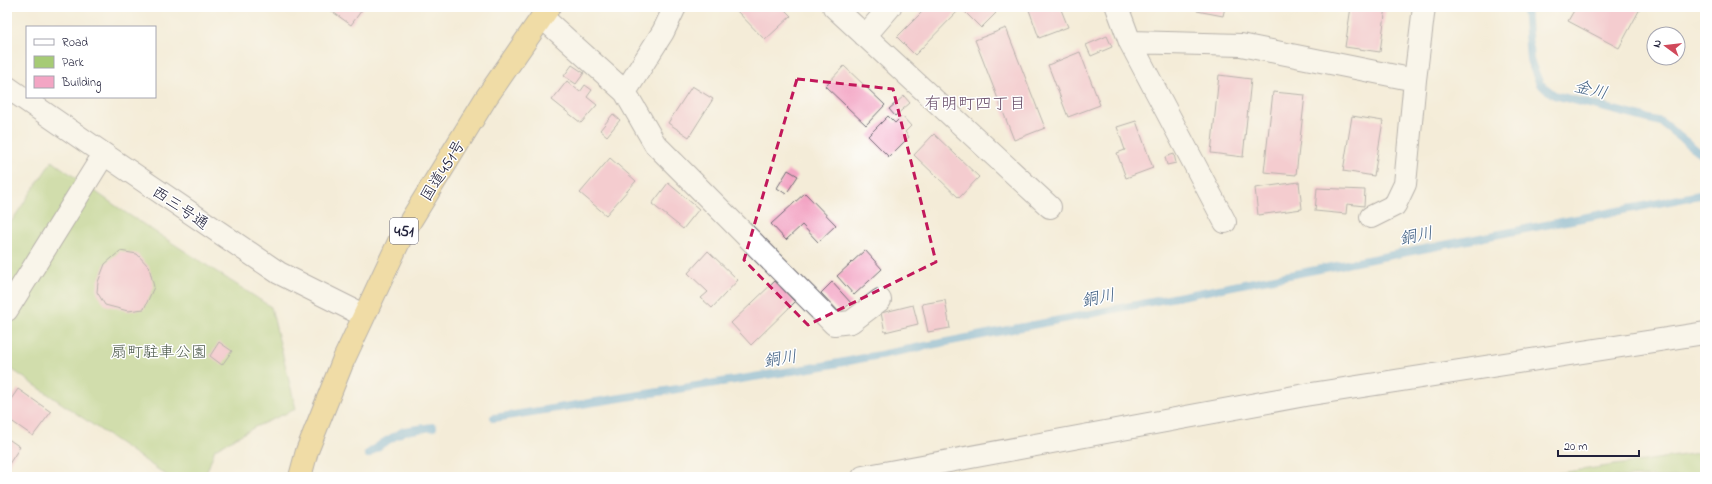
<svg xmlns="http://www.w3.org/2000/svg" width="1712" height="484" font-family="'Indie Flower','Klee One',sans-serif">
<rect width="100%" height="100%" fill="#fff"/>
<filter id="ink" filterUnits="userSpaceOnUse"><feTurbulence type="fractalNoise" baseFrequency=".025" numOctaves="2"/><feDisplacementMap in="SourceGraphic" scale="8" xChannelSelector="R" yChannelSelector="G"/><feConvolveMatrix kernelMatrix="1 2 1 2 8 2 1 2 1" color-interpolation-filters="sRGB"/></filter>
<filter id="wash" filterUnits="userSpaceOnUse"><feTurbulence type="fractalNoise" baseFrequency=".012" numOctaves="4" result="noise"/><feDisplacementMap in="SourceGraphic" scale="16" xChannelSelector="R" yChannelSelector="G"/><feGaussianBlur stdDeviation="0.9" result="paint"/><feColorMatrix in="noise" values="0 0 0 0 0 0 0 0 0 0 0 0 0 0 0 0 0 1.4 0 .05"/><feComposite in="paint" operator="in"/></filter>
<g filter="url(#wash)">
<rect width="100%" height="100%" fill="#f4ecd8"/>
<path fill="#a6cb75" stroke="#647658" d="M52 161 123 211 271 307 296 409 255 427 215 449 205 477H169L7 366V228Z
M1705 452V477H1532Z"/>
<g fill="none" stroke-linecap="round" stroke-linejoin="round">
<path stroke="#5ea6d5" stroke-width="8" d="M1526 7 1530 60 1540 84 1554 95 1661 122 1705 157
M494 418 823 366 1705 194
M368 454 383 443 404 431 433 427"/>
</g>
<g id="blocks">
<path fill="#f3a5c4" d="M332 7H364L351 25 330 10Z
M733 7H782L791 16 765 40Z
M927 7H962L915 55 897 37Z
M969 7H990L996 13 981 28 965 12Z
M1028 7H1060L1068 27 1039 38Z
M1197 7H1225L1223 16 1197 11Z
M1351 7H1386L1380 52 1345 47Z
M1576 7 1591 8 1641 7 1619 48 1568 21Z
M1006 28 1045 128 1014 140 975 40Z
M1107 36 1112 47 1091 56 1086 45Z
M1080 52 1100 105 1068 117 1048 65Z
M572 65 584 73 576 84 564 76Z
M844 66 885 105 866 125 825 86Z
M1219 75 1251 79 1243 157 1211 153Z
M567 81 580 92 585 85 592 90 587 97 597 105 581 123 552 100Z
M692 86 713 99 689 137 668 123Z
M1273 92 1305 95 1296 175 1264 172Z
M904 96 910 103 895 116 889 109Z
M613 114 620 120 607 136 600 130Z
M888 116 895 123 902 116 911 126 905 132 909 137 889 157 868 136Z
M1352 116 1383 121 1374 176 1343 171Z
M1136 121 1153 168 1126 178 1117 153 1125 150 1117 127Z
M934 134 979 177 959 198 914 155Z
M1174 154 1176 163 1167 165 1165 157Z
M610 158 636 181 606 215 580 193Z
M788 170 798 176 786 194 777 188Z
M1299 182 1302 209 1258 215 1255 188Z
M668 183 699 209 683 229 652 204Z
M1317 188 1365 190 1364 206 1347 204 1346 214 1315 211Z
M805 193 836 225 818 242 802 225 786 240 771 224Z
M865 250 882 269 854 295 837 276Z
M120 251 137 254 149 267 154 287 144 309 128 311 105 305 97 292 98 282 105 264Z
M708 251 738 280 712 308 701 298 708 292 688 273Z
M775 281 795 302 751 345 731 323Z
M832 282 851 303 840 313 821 293Z
M945 300 950 328 928 332 922 304Z
M913 305 918 324 885 332 881 313Z
M219 342 232 351 222 365 210 356Z
M18 389 51 412 33 436 7 418V405Z
M7 438 20 447 7 467Z"/>
</g>
</g>
<g filter="url(#ink)">
<use href="#blocks" fill-opacity="0" stroke="#6c6972" stroke-width="1"/>
<g fill="none" stroke-linecap="round" stroke-linejoin="round">
<defs>
<path id="minor" d="M834 7 1050 207
M1117 7 1130 42 1225 222
M542 17 625 92 655 144 834 324 851 322 880 300
M865 36 890 7
M1130 42 1241 45 1415 80 1424 7
M7 87 104 154 279 273 363 315
M625 92 663 32 675 7
M1371 217 1395 205 1405 184 1415 80
M7 310 104 154
M863 477 1305 395 1705 333"/>
<path id="highway" d="M300 477 307 451 343 361 403 233 486 98 549 7"/>
</defs>
<use href="#minor" stroke="#6c6972" stroke-width="24"/>
<use href="#highway" stroke="#6c6972" stroke-width="24"/>
<use href="#minor" stroke="#fff" stroke-width="22"/>
<use href="#highway" stroke="#eac769" stroke-width="22"/>
</g>
</g>
<path d="M0 0H1712V484H0ZM797 79 893 89 936 262 808 325 744 260Z" fill="#f4ecd8" fill-opacity=".55" fill-rule="evenodd"/>
<path fill="none" stroke="#c2185b" stroke-width="3" stroke-dasharray="8 5" stroke-linejoin="round" d="M797 79 893 89 936 262 808 325 744 260Z"/>
<g text-anchor="middle" stroke-width="3" stroke-linejoin="round" paint-order="stroke">
<rect fill="#fff" stroke="#646476" stroke-width="1" x="390" y="218" width="28" height="26" rx="3"/>
<g font-size="15" font-weight="bold" fill="#22223b">
<text x="404" y="236">451</text>
</g>
<g font-size="16" fill="#22223b" stroke="#fff">
<text transform="translate(442 170) rotate(-58)" y="6">国道451号</text>
<text transform="translate(181 207) rotate(34)" y="6">西三号通</text>
</g>
<g font-size="16" fill="#505d4f" stroke="#fff">
<text x="159" y="357">扇町駐車公園</text>
</g>
<g font-size="17" font-style="italic" fill="#3d5d80" stroke="#fff">
<text transform="translate(1591 89) rotate(14)" y="6">金川</text>
<text transform="translate(1416 235) rotate(-11)" y="6">銅川</text>
<text transform="translate(1098 297) rotate(-11)" y="6">銅川</text>
<text transform="translate(780 358) rotate(-9)" y="6">銅川</text>
</g>
<g font-size="17" fill="#6b506b" stroke="#fff">
<text x="975" y="109">有明町四丁目</text>
</g>
</g>
<rect width="1712" height="484" fill="none" stroke="#fff" stroke-width="24"/>
<rect x="26" y="26" width="130" height="72" fill="#ffffff" stroke="#a7a7b1"/>
<rect x="34" y="39" width="20" height="6" fill="#ffffff" stroke="#a7a7b1"/>
<text x="62" y="46" font-size="12" fill="#22223b">Road</text>
<rect x="34" y="56" width="20" height="12" fill="#a6cb75" stroke="#a7a7b1"/>
<text x="62" y="66" font-size="12" fill="#22223b">Park</text>
<rect x="34" y="76" width="20" height="12" fill="#f3a5c4" stroke="#a7a7b1"/>
<text x="62" y="86" font-size="12" fill="#22223b">Building</text>
<g transform="translate(1666 46) rotate(285)"><circle r="19" fill="#ffffff" stroke="#a7a7b1"/>
<path d="M0-3L7 15L0 10L-7 15Z" fill="#d1495b"/>
<text y="-6" font-size="11" font-weight="bold" text-anchor="middle" fill="#22223b">N</text>
</g>
<path d="M1558 450v6h81v-6" fill="none" stroke="#22223b" stroke-width="2"/>
<text x="1564" y="450" font-size="12" fill="#22223b" stroke="#ffffff" stroke-width="3" paint-order="stroke">20 m</text>
</svg>
